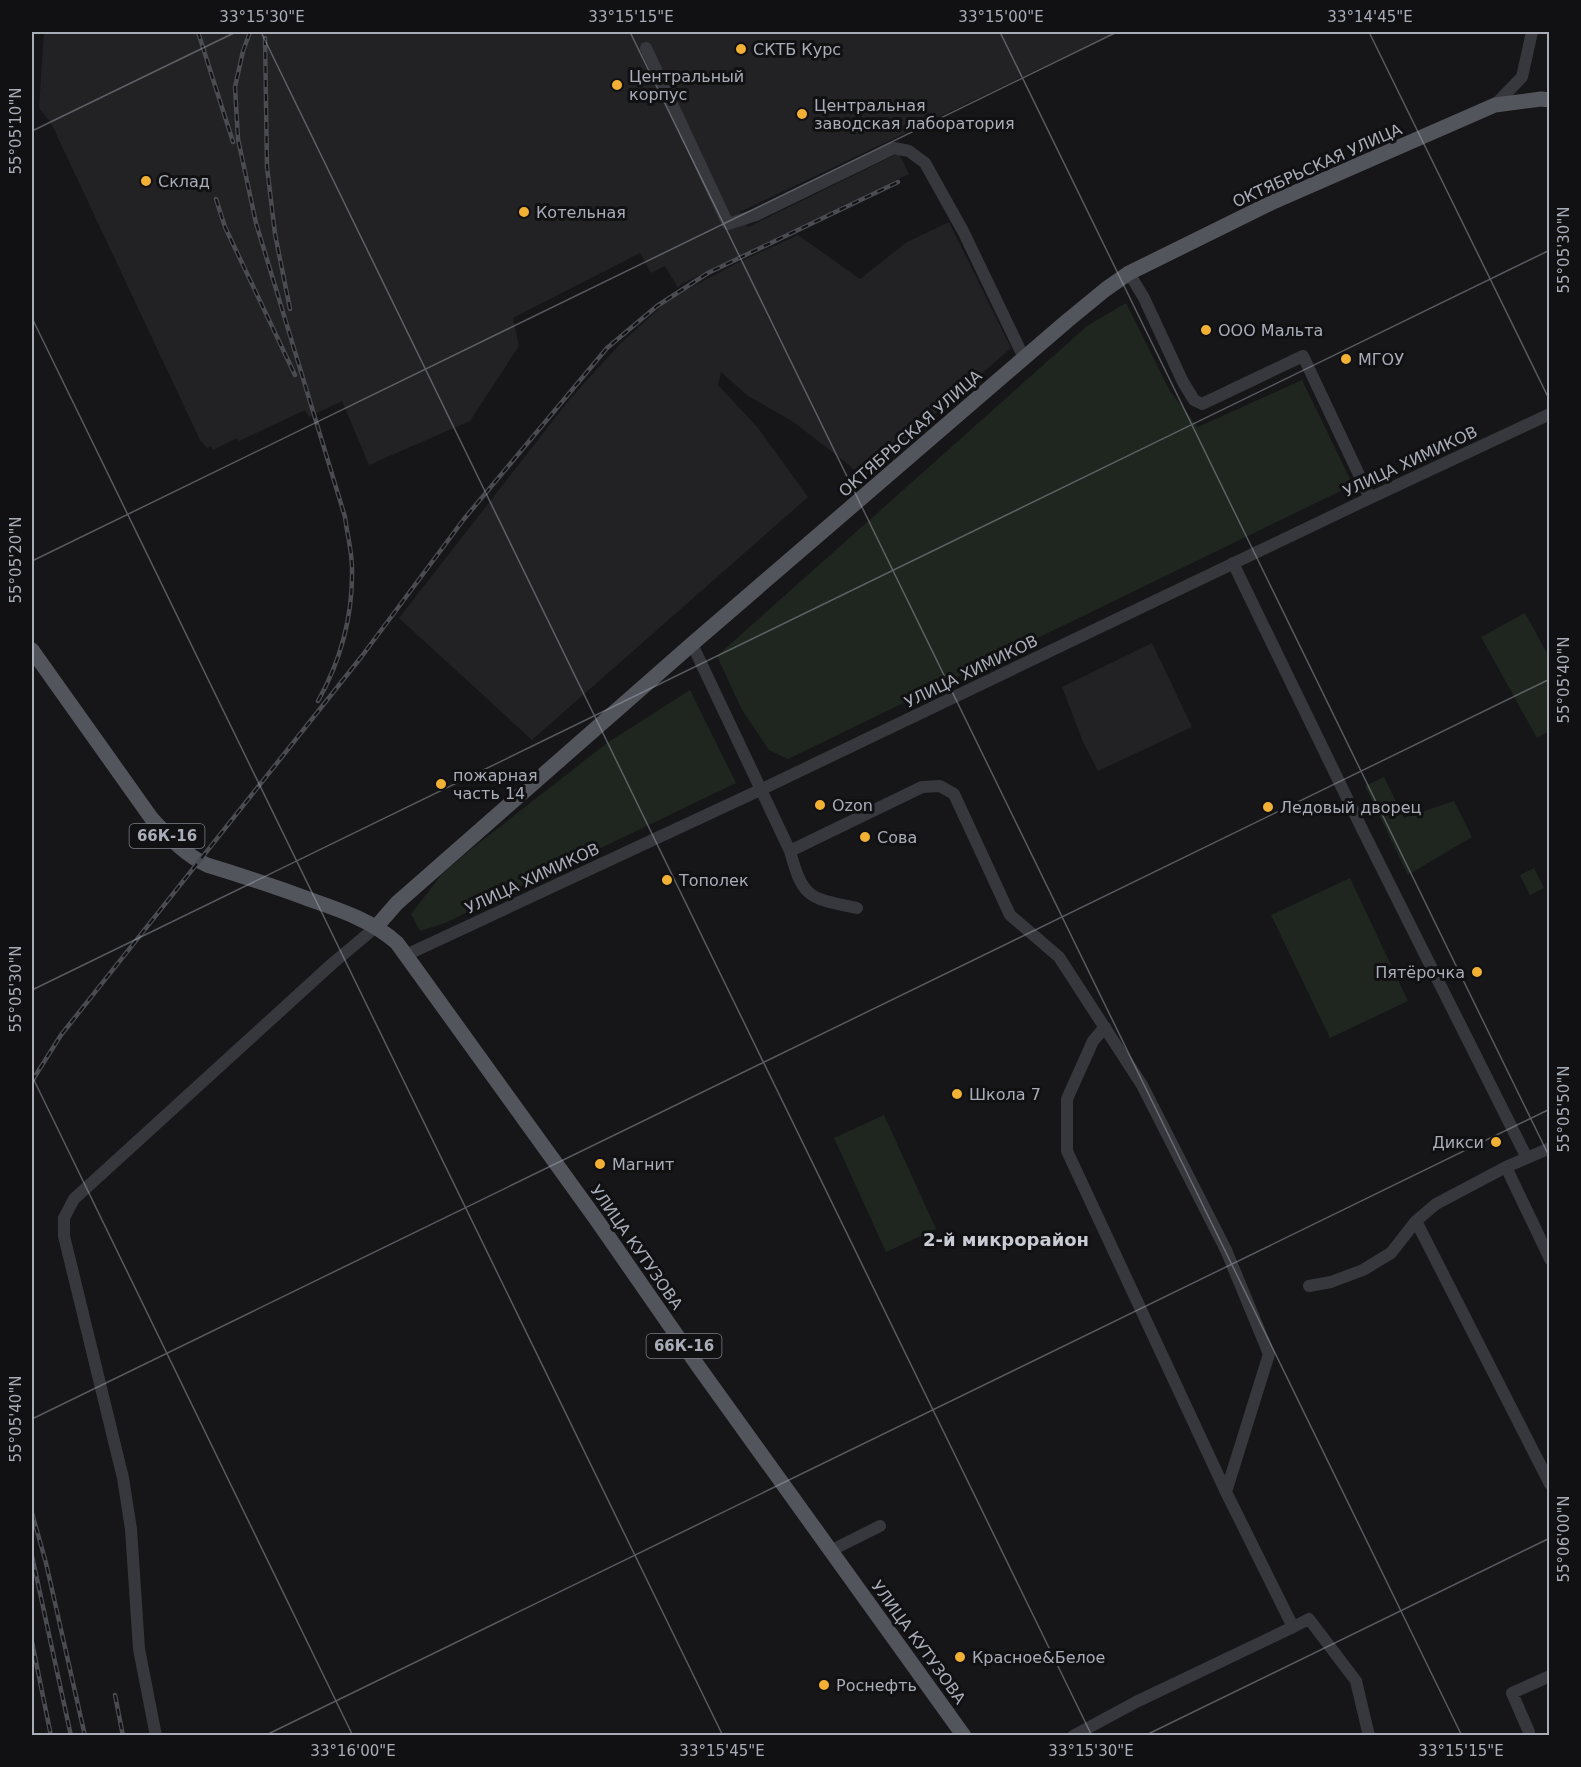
<svg xmlns="http://www.w3.org/2000/svg" width="1581" height="1767" font-family="'DejaVu Sans',sans-serif">
<rect width="100%" height="100%" fill="#161618"/>
<path fill="#222225" d="M44 32H1116L740 212 748 227 899 153 909 174 681 284 678 288 665 266 651 273 640 253 513 318 519 346 470 421 369 465 342 401 309 417 305 410 239 441 237 438 213 450 211 446 207 448 200 440 51 123 39 108Z
M949 222 1011 348 862 478 848 464 792 421 748 396 721 372 718 385 758 428 808 497 532 740 399 618 569 400 621 343 671 298 737 263 798 235 860 279 907 242Z
M1152 643 1192 727 1098 771 1083 742 1062 687Z"/>
<path fill="#1e261f" d="M1126 303 1170 391 1198 427 1302 380 1353 485 788 759 769 750 742 710 717 656 1087 326Z
M1525 613 1549 657V731L1537 738 1481 637Z
M690 690 736 783 445 923 420 931 411 914 442 874 470 850 607 743Z
M1384 777 1404 818 1454 801 1472 837 1408 875 1365 786Z
M1534 868 1544 888 1530 895 1520 875Z
M1350 878 1408 1001 1330 1038 1271 915Z
M884 1115 936 1229 886 1252 834 1138Z"/>
<g fill="none" stroke-linecap="round" stroke-linejoin="round">
<path stroke="#37383d" stroke-width="12" d="M646 48 728 224 756 215 894 148 909 151 925 163 963 231 1024 358
M1495 105 1522 77 1532 32
M1129 273 1144 298 1183 382 1194 400 1202 404 1303 356 1370 498
M1233 563 1364 833 1527 1158
M692 644 790 851 922 787 940 786 954 794 1010 915 1059 957 1142 1085 1226 1250 1269 1354 1226 1492
M790 851C803 899 809 898 857 908
M406 955 760 790 1370 498 1550 414
M1506 1167 1550 1259
M1416 1221 1550 1484
M1309 1286 1331 1282 1363 1270 1391 1253 1416 1221 1436 1204 1506 1167 1550 1148
M830 1551 880 1526
M1293 1627 1309 1619 1356 1681 1369 1736
M1529 1732 1512 1693 1550 1676
M156 1736 139 1649 131 1529 123 1478 64 1236V1218L74 1199 333 963 376 927
M1073 1736 1136 1702 1293 1627 1226 1492 1067 1151V1099L1093 1041 1105 1027"/>
<path stroke="#53555c" stroke-width="15" d="M32 650 152 819C169 837 185 855 207 865 243 876 279 888 314 901 343 911 374 922 397 943L596 1219 698 1366 964 1736
M376 927 397 903 692 644 1067 321 1106 289 1129 273 1271 203 1495 105 1541 99 1550 100"/>
<defs>
<path id="rail" d="M198 32 233 142
M250 32 243 51 235 87 238 139 256 223 345 517C347 534 352 551 352 568 353 615 341 660 318 701
M265 38 267 167 275 234 290 309
M216 199 225 227 295 375
M32 1081 61 1035 362 656 464 519 607 348 657 306 708 273 898 182
M32 1513 46 1563 85 1736
M32 1556 71 1736
M32 1642 51 1736
M115 1695 123 1736"/>
</defs>
<use href="#rail" stroke="#4a4c52" stroke-width="4.5"/>
<use href="#rail" stroke="#111113" stroke-width="2" stroke-dasharray="7" stroke-linecap="butt"/>
</g>
<path fill="none" stroke="#a8adb8" stroke-width="1.5" stroke-opacity="0.45" d="M261 32 1092 1736M630 32 1462 1736M1000 32 1550 1158M1369 32 1550 401M32 131 236 32M32 318 723 1736M32 561 1117 32M32 990 1550 250M32 1076 353 1736M32 1419 1550 679M264 1736 1550 1109M1144 1736 1550 1538"/>
<g fill="#f2b134" stroke="#111113" stroke-width="2">
<circle cx="741" cy="49" r="6"/>
<circle cx="617" cy="85" r="6"/>
<circle cx="802" cy="114" r="6"/>
<circle cx="146" cy="181" r="6"/>
<circle cx="524" cy="212" r="6"/>
<circle cx="1206" cy="330" r="6"/>
<circle cx="1346" cy="359" r="6"/>
<circle cx="441" cy="784" r="6"/>
<circle cx="820" cy="805" r="6"/>
<circle cx="1268" cy="807" r="6"/>
<circle cx="865" cy="837" r="6"/>
<circle cx="667" cy="880" r="6"/>
<circle cx="1477" cy="972" r="6"/>
<circle cx="957" cy="1094" r="6"/>
<circle cx="1496" cy="1142" r="6"/>
<circle cx="600" cy="1164" r="6"/>
<circle cx="960" cy="1657" r="6"/>
<circle cx="824" cy="1685" r="6"/>
</g>
<g text-anchor="middle" stroke-width="6" stroke-linejoin="round" paint-order="stroke">
<g fill="#111113" stroke="#7b7e86" stroke-width="1.5">
<rect x="129.5" y="824" width="75" height="24" rx="4.5"/>
<rect x="646.5" y="1334" width="75" height="24" rx="4.5"/>
</g>
<g font-size="15" font-weight="bold" fill="#a8adb8">
<text x="167" y="841">66К-16</text>
<text x="684" y="1351">66К-16</text>
</g>
<g font-size="16" fill="#a8adb8" stroke="#111113" text-anchor="start">
<text x="753" y="55">СКТБ Курс</text>
<text x="629" y="82">Центральный<tspan x="629" dy="18">корпус</tspan></text>
<text x="814" y="111">Центральная<tspan x="814" dy="18">заводская лаборатория</tspan></text>
<text x="158" y="187">Склад</text>
<text x="536" y="218">Котельная</text>
<text x="1218" y="336">ООО Мальта</text>
<text x="1358" y="365">МГОУ</text>
<text x="453" y="781">пожарная<tspan x="453" dy="18">часть 14</tspan></text>
<text x="832" y="811">Ozon</text>
<text x="1280" y="813">Ледовый дворец</text>
<text x="877" y="843">Сова</text>
<text x="679" y="886">Тополек</text>
<text x="1465" y="978" text-anchor="end">Пятёрочка</text>
<text x="969" y="1100">Школа 7</text>
<text x="1484" y="1148" text-anchor="end">Дикси</text>
<text x="612" y="1170">Магнит</text>
<text x="972" y="1663">Красное&amp;Белое</text>
<text x="836" y="1691">Роснефть</text>
</g>
<g font-size="16" fill="#a8adb8" stroke="#111113">
<text transform="translate(1317 165) rotate(-24)" y="6">ОКТЯБРЬСКАЯ УЛИЦА</text>
<text transform="translate(910 433) rotate(-41)" y="6">ОКТЯБРЬСКАЯ УЛИЦА</text>
<text transform="translate(1410 461) rotate(-25)" y="6">УЛИЦА ХИМИКОВ</text>
<text transform="translate(971 671) rotate(-26)" y="6">УЛИЦА ХИМИКОВ</text>
<text transform="translate(532 878) rotate(-25)" y="6">УЛИЦА ХИМИКОВ</text>
<text transform="translate(637 1247) rotate(55)" y="6">УЛИЦА КУТУЗОВА</text>
<text transform="translate(919 1642) rotate(54)" y="6">УЛИЦА КУТУЗОВА</text>
</g>
<g font-size="18" font-weight="bold" fill="#c9ccd4" stroke="#111113">
<text x="1006" y="1246">2-й микрорайон</text>
</g>
</g>
<rect width="1581" height="1767" fill="none" stroke="#111113" stroke-width="66"/>
<rect x="33" y="33" width="1515" height="1701" fill="none" stroke="#a8adb8" stroke-width="2"/>
<g font-size="15" text-anchor="middle" fill="#a8adb8">
<text x="262" y="22">33°15'30"E</text>
<text x="631" y="22">33°15'15"E</text>
<text x="1001" y="22">33°15'00"E</text>
<text x="1370" y="22">33°14'45"E</text>
<text transform="translate(16 131) rotate(-90)" y="5">55°05'10"N</text>
<text transform="translate(1564 250) rotate(-90)" y="5">55°05'30"N</text>
<text transform="translate(16 560) rotate(-90)" y="5">55°05'20"N</text>
<text transform="translate(1564 680) rotate(-90)" y="5">55°05'40"N</text>
<text transform="translate(16 989) rotate(-90)" y="5">55°05'30"N</text>
<text transform="translate(1564 1109) rotate(-90)" y="5">55°05'50"N</text>
<text transform="translate(16 1419) rotate(-90)" y="5">55°05'40"N</text>
<text transform="translate(1564 1539) rotate(-90)" y="5">55°06'00"N</text>
<text x="353" y="1756">33°16'00"E</text>
<text x="722" y="1756">33°15'45"E</text>
<text x="1091" y="1756">33°15'30"E</text>
<text x="1461" y="1756">33°15'15"E</text>
</g>
</svg>
